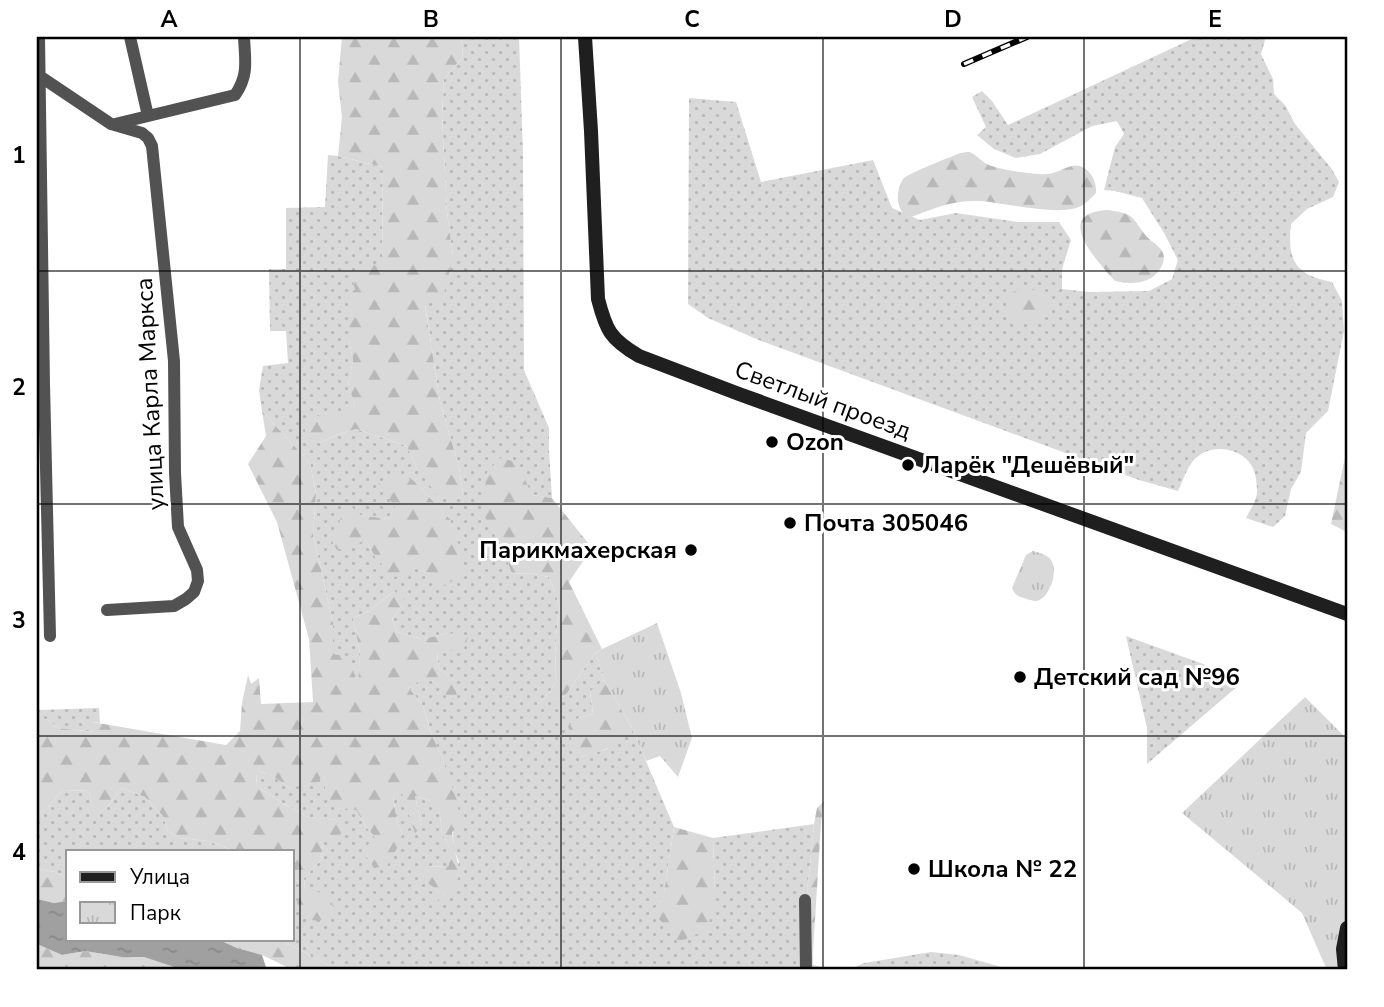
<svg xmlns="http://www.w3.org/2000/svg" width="1384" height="1007" font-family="'Nunito Sans',sans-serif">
<defs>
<pattern id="grass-dots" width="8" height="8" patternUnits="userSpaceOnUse" patternTransform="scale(1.75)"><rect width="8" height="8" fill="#d9d9d9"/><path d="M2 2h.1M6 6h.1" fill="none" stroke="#b8b8b8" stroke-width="1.8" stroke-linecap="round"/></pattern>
<pattern id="forest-firs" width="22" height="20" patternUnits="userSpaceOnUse" patternTransform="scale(1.75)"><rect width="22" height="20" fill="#d9d9d9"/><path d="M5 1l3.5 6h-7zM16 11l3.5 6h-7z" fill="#b8b8b8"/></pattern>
<pattern id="park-tufts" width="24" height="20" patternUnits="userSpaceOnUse" patternTransform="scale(1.75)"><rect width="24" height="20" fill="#d9d9d9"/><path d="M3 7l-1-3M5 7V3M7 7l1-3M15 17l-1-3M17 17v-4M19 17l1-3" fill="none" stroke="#b8b8b8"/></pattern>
<pattern id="water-ripples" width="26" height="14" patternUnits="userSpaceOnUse" patternTransform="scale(1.75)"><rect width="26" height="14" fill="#a0a0a0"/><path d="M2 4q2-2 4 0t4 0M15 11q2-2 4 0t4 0" fill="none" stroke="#888"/></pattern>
</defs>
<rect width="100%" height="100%" fill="#fff"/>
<path fill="url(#grass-dots)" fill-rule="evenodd" d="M461 37H519L523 154 524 370 549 428V450L552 498 532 495 524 481 482 511 503 549 512 574 531 573 549 577 560 606 556 635 555 683 550 692 538 704 565 696 596 652 604 680 590 692 593 714 578 718 581 757 607 749 631 726 674 827 664 894 653 912 715 892 713 838 814 824 804 923 806 954 813 952V965L834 970H338L279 939H292V878L300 882 301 893 297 902 305 891 304 878 321 860 323 841 336 820 308 817 284 804 256 786 257 771 271 775 290 788 324 773 326 792 356 810 366 827 375 837 402 835 397 821 393 796 402 790 422 827 415 796 429 800 439 807 442 833 449 846V866L425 867 415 874 439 891 430 905 445 894 459 862 454 849 448 777 443 760 430 730 423 706 409 688 420 680H432L443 690 448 699 455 681 439 668 437 653 448 633 423 639 397 632 392 619 402 606 394 591 369 611 353 618 360 653 359 688 333 655V623L313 534 316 494 310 463 262 411 259 390 263 366 288 363 286 331H270L269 269H286V208L325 207 328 155 338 156 383 167 382 259 355 289 349 341 353 360 348 386 355 404 341 416 322 415 320 443 339 434 356 429 407 446 417 469 463 494 459 467 440 402 425 304 453 256 447 212 442 115 444 79 463 57ZM413 480 450 519 429 574 415 568 376 558 365 539 329 536 339 527 361 515 388 519Z
M1196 37H1266L1261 54 1273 79 1274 94 1285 105 1295 124 1331 168 1339 182 1333 197 1307 209 1291 224C1287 260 1295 275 1332 282L1342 301 1344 331 1328 411 1306 433 1301 472 1291 489 1285 516 1273 527 1246 518C1250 510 1256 501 1257 493 1257 483 1256 470 1249 462 1237 447 1210 444 1196 458 1187 466 1183 481 1178 491L1139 480 761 341 708 318 688 304 689 98 736 102 761 182 873 160 892 208 920 220 956 213 1018 222H1059L1071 240 1062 269V289L1089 292 1149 291 1172 279 1178 260 1164 233 1142 198 1115 191 1104 190 1115 147 1124 134 1117 121 1092 126 1040 154 1016 158 994 149 977 135 986 127 972 97 982 91 992 101 1008 125Z
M1126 636 1214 668 1239 685 1147 764V728Z
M99 708 100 723 93 722 95 732 58 728 46 719H37V712L39 710Z
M122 788 145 797 163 816 168 831 179 838 208 841 234 851H68V879L56 872 37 869V815L49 806 62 790 89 791 95 815 106 808Z
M931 952 959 955 1012 970H849L864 963Z"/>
<path fill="url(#forest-firs)" d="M342 37H461L463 57 444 79 442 115 447 212 453 256 443 298 425 305 440 402 459 467 463 494 438 496 417 469 407 446 356 429 339 434 320 443 306 436 303 419 322 415H341L355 404 348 386 353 360 349 341 348 297 355 289 351 274 361 264H377L382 258 383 167 338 156 342 117 338 82Z
M969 152C976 154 981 161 987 164 998 170 1036 175 1048 174 1059 173 1070 163 1080 166 1091 170 1097 182 1096 193 1091 198 1086 204 1079 207 1056 216 1006 203 980 201 953 200 935 208 911 217 902 215 900 210 898 201 897 194 899 185 903 179 910 172 949 158 960 153Z
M1108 210C1136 214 1131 217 1147 237 1152 242 1160 246 1163 253 1165 258 1163 264 1160 269 1151 284 1131 285 1115 281 1097 261 1051 213 1108 210Z
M1023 287C1034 289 1041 293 1049 301V311L1043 319 1030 322 1014 319 1006 305 1009 294Z
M262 411 310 463 316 494 313 534 333 623V654L349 657 358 686 360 653 353 618 369 611 394 591 404 597 402 606 392 619 397 632 423 639 448 633 468 636 465 647 437 654 439 668 455 681 457 697 448 699 442 690 432 680H420L409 688 423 706 430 730 443 760 457 801 461 824 452 832C457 878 473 872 431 906L425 897 439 891 414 874 424 867 449 866V846L442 833 439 808 429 800 415 796 422 827 415 833 401 791 393 796 397 821 402 835 397 848 387 866 374 868 362 851 375 837 366 827 356 810 332 807 326 793 324 774 317 782 290 788 271 775 257 771 256 786 284 804 308 817 337 820 343 831 334 842H323L321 860 304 878 305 891 327 893 337 914 318 921 301 918 297 902 301 893 300 882 292 878V851H234L208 841 179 838 168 831 163 816 145 797 122 788 106 808 95 816 89 791 62 790 49 806 37 815V719H46L58 728 94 732 92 722 226 745 240 731 242 703 248 675 251 684 259 678 261 704 313 702 309 639 277 522 248 464 266 436Z
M1347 448V532L1331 524Z
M500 458 517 462 532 495 552 498 592 548 569 582 602 649 596 652 565 696 537 705 550 692 555 683 556 635 560 606 549 577 531 573 512 574 503 549 482 512 487 472Z
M391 473 413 480 450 519 460 549 462 576 443 586 429 574 415 568 409 574 393 577 376 558 365 539 357 545 337 550 329 536C343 523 339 518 346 502L361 515 388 519 395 507 379 484Z
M604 680 631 726C619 747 603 751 581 757L573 745 568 726 578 718 593 714 590 691Z
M824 801 821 823 813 952 806 954 804 923 814 824 817 808Z
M674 827 713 838 715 892 708 929 679 942 653 912 664 893Z
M37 869 56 872 68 879V901L54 903 37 899Z
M217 939H279L338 970H293L262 955 237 948Z
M37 944 62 955 85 951 122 957H144L183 970H37Z"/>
<path fill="url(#park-tufts)" d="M1033 551C1040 553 1049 555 1052 562 1058 573 1049 599 1036 601 1033 601 1027 599 1024 598 1017 596 1015 595 1012 588L1026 555Z
M657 623 681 693 692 738 678 777 660 756 646 761 631 726 604 680 596 652Z
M1305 697 1347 739V970H1327L1302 913 1182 813Z"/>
<path fill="url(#water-ripples)" d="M37 899 54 903 68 901V939H217L237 948 262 955 267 970H183L144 957H122L85 951 62 955 37 944Z"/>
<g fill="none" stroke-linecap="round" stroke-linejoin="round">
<path stroke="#525252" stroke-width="12" d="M39 37 44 384 50 636
M130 37 148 116
M41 77 111 124 142 133 148 138 152 146 174 361 175 473 178 527 197 570 198 581 194 592 186 599 174 606 107 610
M115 124 235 95C249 75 245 60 244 37
M805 900 806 970"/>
<path stroke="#1f1f1f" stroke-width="14" d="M585 37 591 131 598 299C606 330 610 339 639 356L739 394 1347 614
M1345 970 1343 949 1347 928"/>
<defs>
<path id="rail" d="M964 64 1027 37"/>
</defs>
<use href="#rail" stroke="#000" stroke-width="6"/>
<use href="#rail" stroke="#fff" stroke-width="3.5" stroke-dasharray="10" stroke-linecap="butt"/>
</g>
<path fill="none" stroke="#000" stroke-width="2" stroke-opacity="0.55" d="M300 37V970M561 37V970M823 37V970M1084 37V970M37 271H1347M37 504H1347M37 736H1347"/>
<g fill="#000" stroke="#fff" stroke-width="2.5">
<circle cx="772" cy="442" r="7"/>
<circle cx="908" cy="465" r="7"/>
<circle cx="790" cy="523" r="7"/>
<circle cx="691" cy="550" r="7"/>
<circle cx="1020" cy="677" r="7"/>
<circle cx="914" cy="869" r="7"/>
</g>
<g text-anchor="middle" stroke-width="6" stroke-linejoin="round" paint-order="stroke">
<g font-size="24" fill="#000" stroke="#fff">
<text transform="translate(150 394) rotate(-93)" y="8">улица Карла Маркса</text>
<text transform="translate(823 400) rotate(20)" y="8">Светлый проезд</text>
</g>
<g font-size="24" font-weight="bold" fill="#000" stroke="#fff" text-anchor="start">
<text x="786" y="450">Ozon</text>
<text x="922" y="473">Ларёк "Дешёвый"</text>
<text x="804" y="531">Почта 305046</text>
<text x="677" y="558" text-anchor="end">Парикмахерская</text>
<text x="1034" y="685">Детский сад №96</text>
<text x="928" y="877">Школа № 22</text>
</g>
</g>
<rect width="1384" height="1007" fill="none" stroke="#ffffff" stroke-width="77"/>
<rect x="66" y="850" width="228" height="91" fill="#ffffff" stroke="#999999" stroke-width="2"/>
<rect x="80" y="872" width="35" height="10" fill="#1f1f1f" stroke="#999999" stroke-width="2"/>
<text x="130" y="884" font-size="21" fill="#000000">Улица</text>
<rect x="80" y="902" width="35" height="21" fill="url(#park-tufts)" stroke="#999999" stroke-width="2"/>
<text x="130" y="920" font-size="21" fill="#000000">Парк</text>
<rect x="38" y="38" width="1308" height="930" fill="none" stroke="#000" stroke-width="2.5"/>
<g font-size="23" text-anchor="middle" font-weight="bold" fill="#000">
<text x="169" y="27">A</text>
<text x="431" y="27">B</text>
<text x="692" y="27">C</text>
<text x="953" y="27">D</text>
<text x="1215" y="27">E</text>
<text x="19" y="163">1</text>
<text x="19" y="395">2</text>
<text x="19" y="628">3</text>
<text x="19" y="860">4</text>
</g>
</svg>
